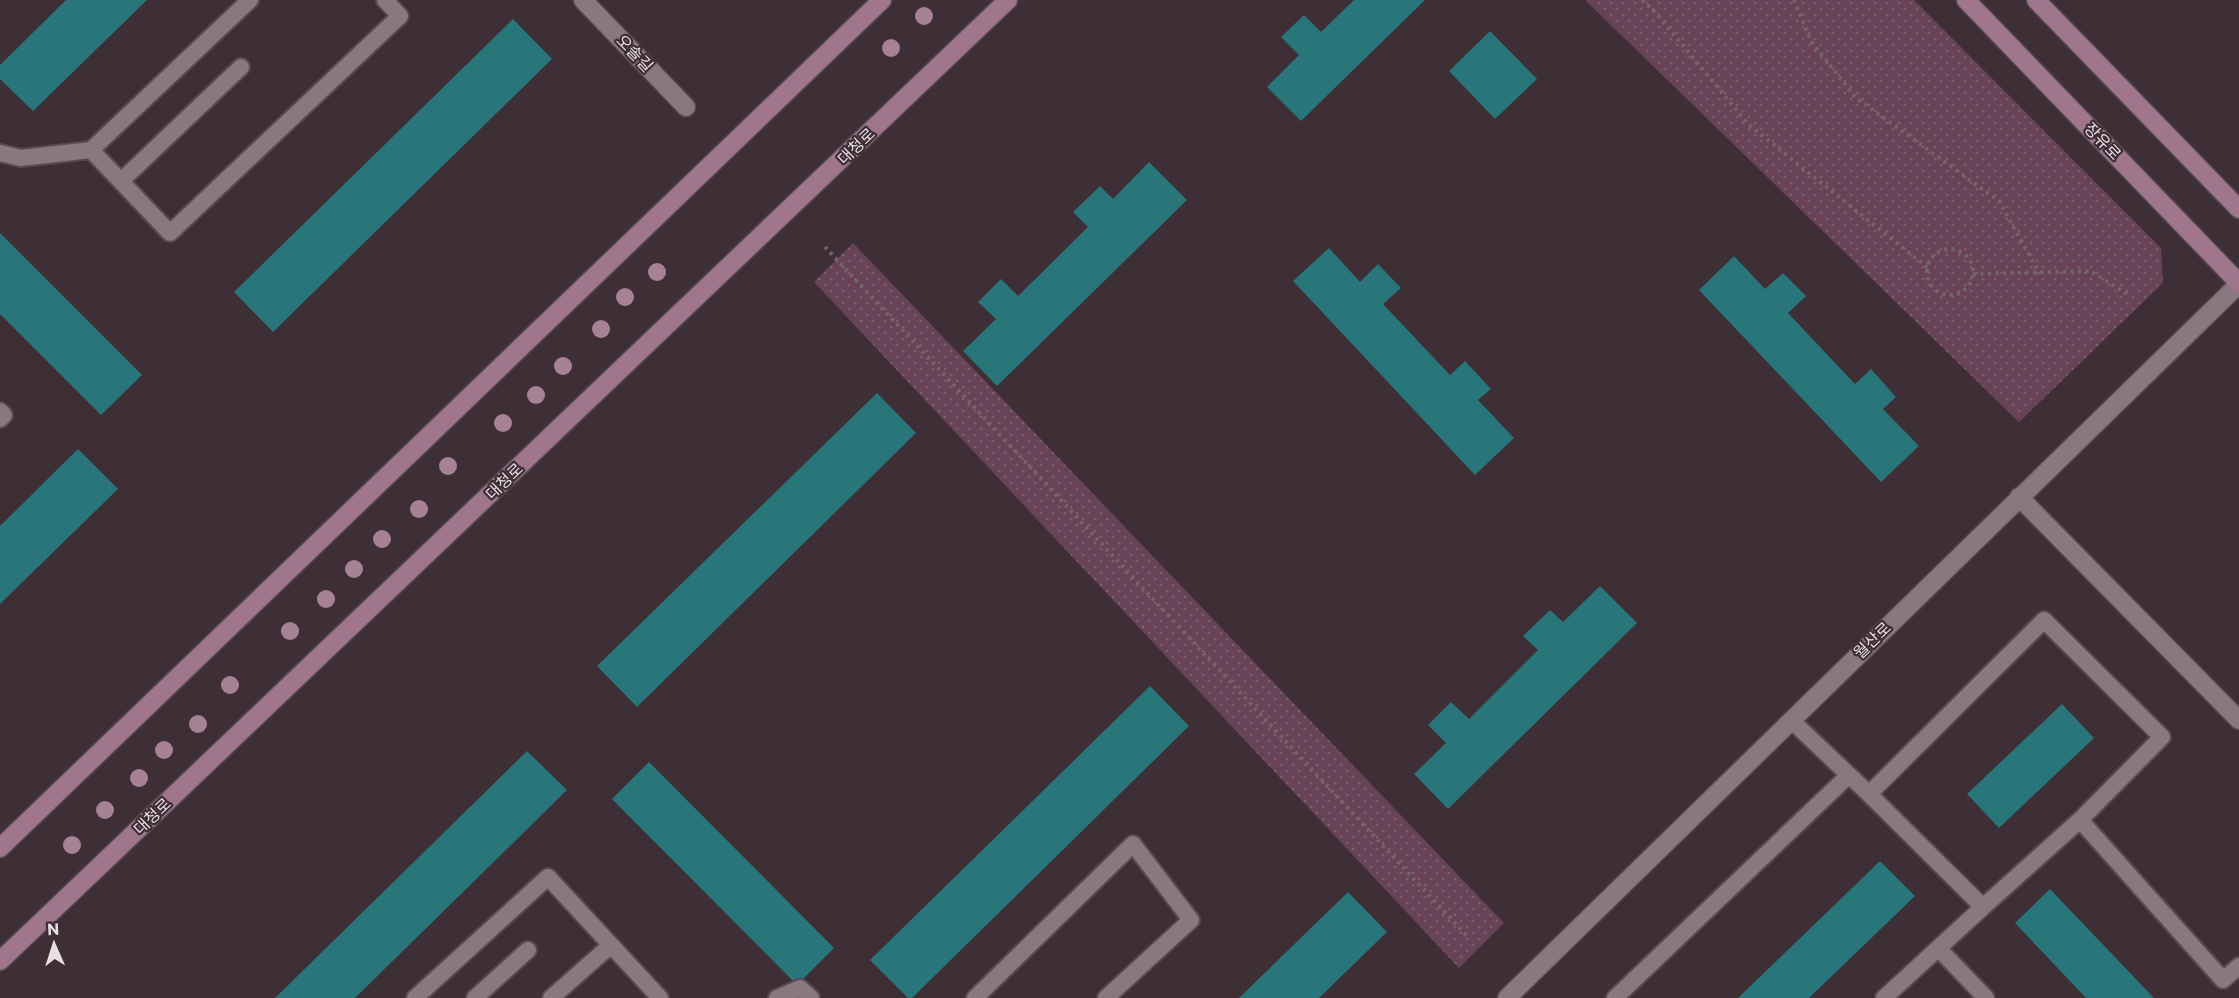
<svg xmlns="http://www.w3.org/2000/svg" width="2239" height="998" font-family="Commissioner,'Noto Sans KR',sans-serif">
<defs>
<pattern id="grass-dots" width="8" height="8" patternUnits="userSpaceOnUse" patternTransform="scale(1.5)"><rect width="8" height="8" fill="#684257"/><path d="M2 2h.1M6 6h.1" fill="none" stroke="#7e5d6f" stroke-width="1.8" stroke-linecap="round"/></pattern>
</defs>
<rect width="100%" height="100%" fill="#3e2e36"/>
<path fill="url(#grass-dots)" d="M1585 0H1914L2161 248 2163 283 2019 422Z
M853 243 1504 923 1459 968 814 282Z"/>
<path fill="#28757a" d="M66 0H147L33 111 0 79V65Z
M1354 0H1425L1301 121 1267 87 1299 55 1281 37 1304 15 1321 32Z
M513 19 552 59 273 332 234 292Z
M1490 31 1537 79 1495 119 1449 71Z
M1149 162 1187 200 997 386 963 351 996 319 978 302 1001 279 1018 296 1088 227 1073 212 1100 186 1113 199Z
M0 233 142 375 101 415 0 314Z
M1329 248 1360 282 1378 264 1401 288 1383 304 1450 375 1465 361 1491 389 1478 400 1514 438 1475 475 1293 281Z
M1734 256 1765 289 1783 273 1806 296 1788 313 1855 384 1871 369 1896 397 1883 409 1919 446 1881 482 1699 290Z
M877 393 916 433 637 707 597 666Z
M78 449 118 489 0 604V526Z
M1600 586 1637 623 1448 809 1414 774 1446 743 1428 725 1451 702 1469 719 1538 650 1523 636 1550 610 1563 622Z
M1150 686 1189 726 912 998H908L870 960Z
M2062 704 2094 738 1999 828 1967 794Z
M527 751 567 790 355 998H275Z
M649 762 834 948 797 985 612 799Z
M1880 861 1915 896 1809 998H1738Z
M2050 889 2154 998H2086L2015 923Z
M1348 892 1387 932 1319 998H1239Z"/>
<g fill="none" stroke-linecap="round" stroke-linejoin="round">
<defs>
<path id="service" d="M91 150 170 233 400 16 385 0
M0 153 21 158 91 150 250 0
M121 181 241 67
M0 411 4 415 0 419
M1791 720 1869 794 1983 907 1884 998
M1869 794 2044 620 2162 737 2080 820 1983 907
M2080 820 2223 980 2239 966
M1939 949 1986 998
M415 998 548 877 660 998
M475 998 528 950
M551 998 611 945
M777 998 800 988 811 998
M975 998 1133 844 1191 920 1106 998
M1615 998 1849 775"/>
<path id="minor" d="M583 0 686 107
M2019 497 2239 720"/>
<path id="tertiary" d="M1507 998 2239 284"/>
<path id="secondary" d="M1966 0 2239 283
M2036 0 2239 209
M0 848 882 0
M0 961 1008 0"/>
</defs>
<use href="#service" stroke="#574a51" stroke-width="20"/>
<use href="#minor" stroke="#574a51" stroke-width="21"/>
<use href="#tertiary" stroke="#574a51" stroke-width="21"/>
<use href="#secondary" stroke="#574a51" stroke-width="21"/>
<path stroke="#74656c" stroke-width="4" stroke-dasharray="3 4.5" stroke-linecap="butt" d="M1642 0 1655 12 1749 125 1928 268
M1794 0 1811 41 1855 97 1999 201 2040 274
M825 247 1468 937
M1927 272a23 23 0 1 1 46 0a23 23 0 1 1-46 0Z
M1973 274 2090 271 2129 295"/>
<use href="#service" stroke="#8a7780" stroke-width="16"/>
<use href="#minor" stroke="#8a7780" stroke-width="18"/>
<use href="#tertiary" stroke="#8a7780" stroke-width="18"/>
<use href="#secondary" stroke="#9f768c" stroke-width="18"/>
</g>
<g fill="#a78194">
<circle cx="924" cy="16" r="9"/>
<circle cx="891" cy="48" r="9"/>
<circle cx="657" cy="272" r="9"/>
<circle cx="625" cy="297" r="9"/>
<circle cx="601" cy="329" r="9"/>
<circle cx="563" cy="366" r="9"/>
<circle cx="536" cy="395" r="9"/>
<circle cx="503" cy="423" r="9"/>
<circle cx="448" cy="466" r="9"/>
<circle cx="419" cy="509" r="9"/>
<circle cx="382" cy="539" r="9"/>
<circle cx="354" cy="569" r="9"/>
<circle cx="326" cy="599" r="9"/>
<circle cx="290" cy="631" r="9"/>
<circle cx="230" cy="685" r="9"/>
<circle cx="198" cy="724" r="9"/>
<circle cx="164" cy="750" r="9"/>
<circle cx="139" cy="778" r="9"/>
<circle cx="105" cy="810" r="9"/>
<circle cx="72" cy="845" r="9"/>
</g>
<g text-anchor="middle" stroke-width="4.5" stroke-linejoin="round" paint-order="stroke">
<g font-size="16" fill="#eadfe4" stroke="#3e2e36">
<text transform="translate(635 53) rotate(46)" y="6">오솔길</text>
<text transform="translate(2103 141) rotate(46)" y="6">장유로</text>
<text transform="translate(856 146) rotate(-44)" y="6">대청로</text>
<text transform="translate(504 481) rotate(-44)" y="6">대청로</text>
<text transform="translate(1872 640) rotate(-44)" y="6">월산로</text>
<text transform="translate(152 816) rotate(-44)" y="6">대청로</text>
</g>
</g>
<g transform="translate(54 944) rotate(357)" stroke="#3e2e36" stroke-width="4.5" paint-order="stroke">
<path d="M0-4.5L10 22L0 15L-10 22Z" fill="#eadfe4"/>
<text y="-9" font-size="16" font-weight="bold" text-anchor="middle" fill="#eadfe4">N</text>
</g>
</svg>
